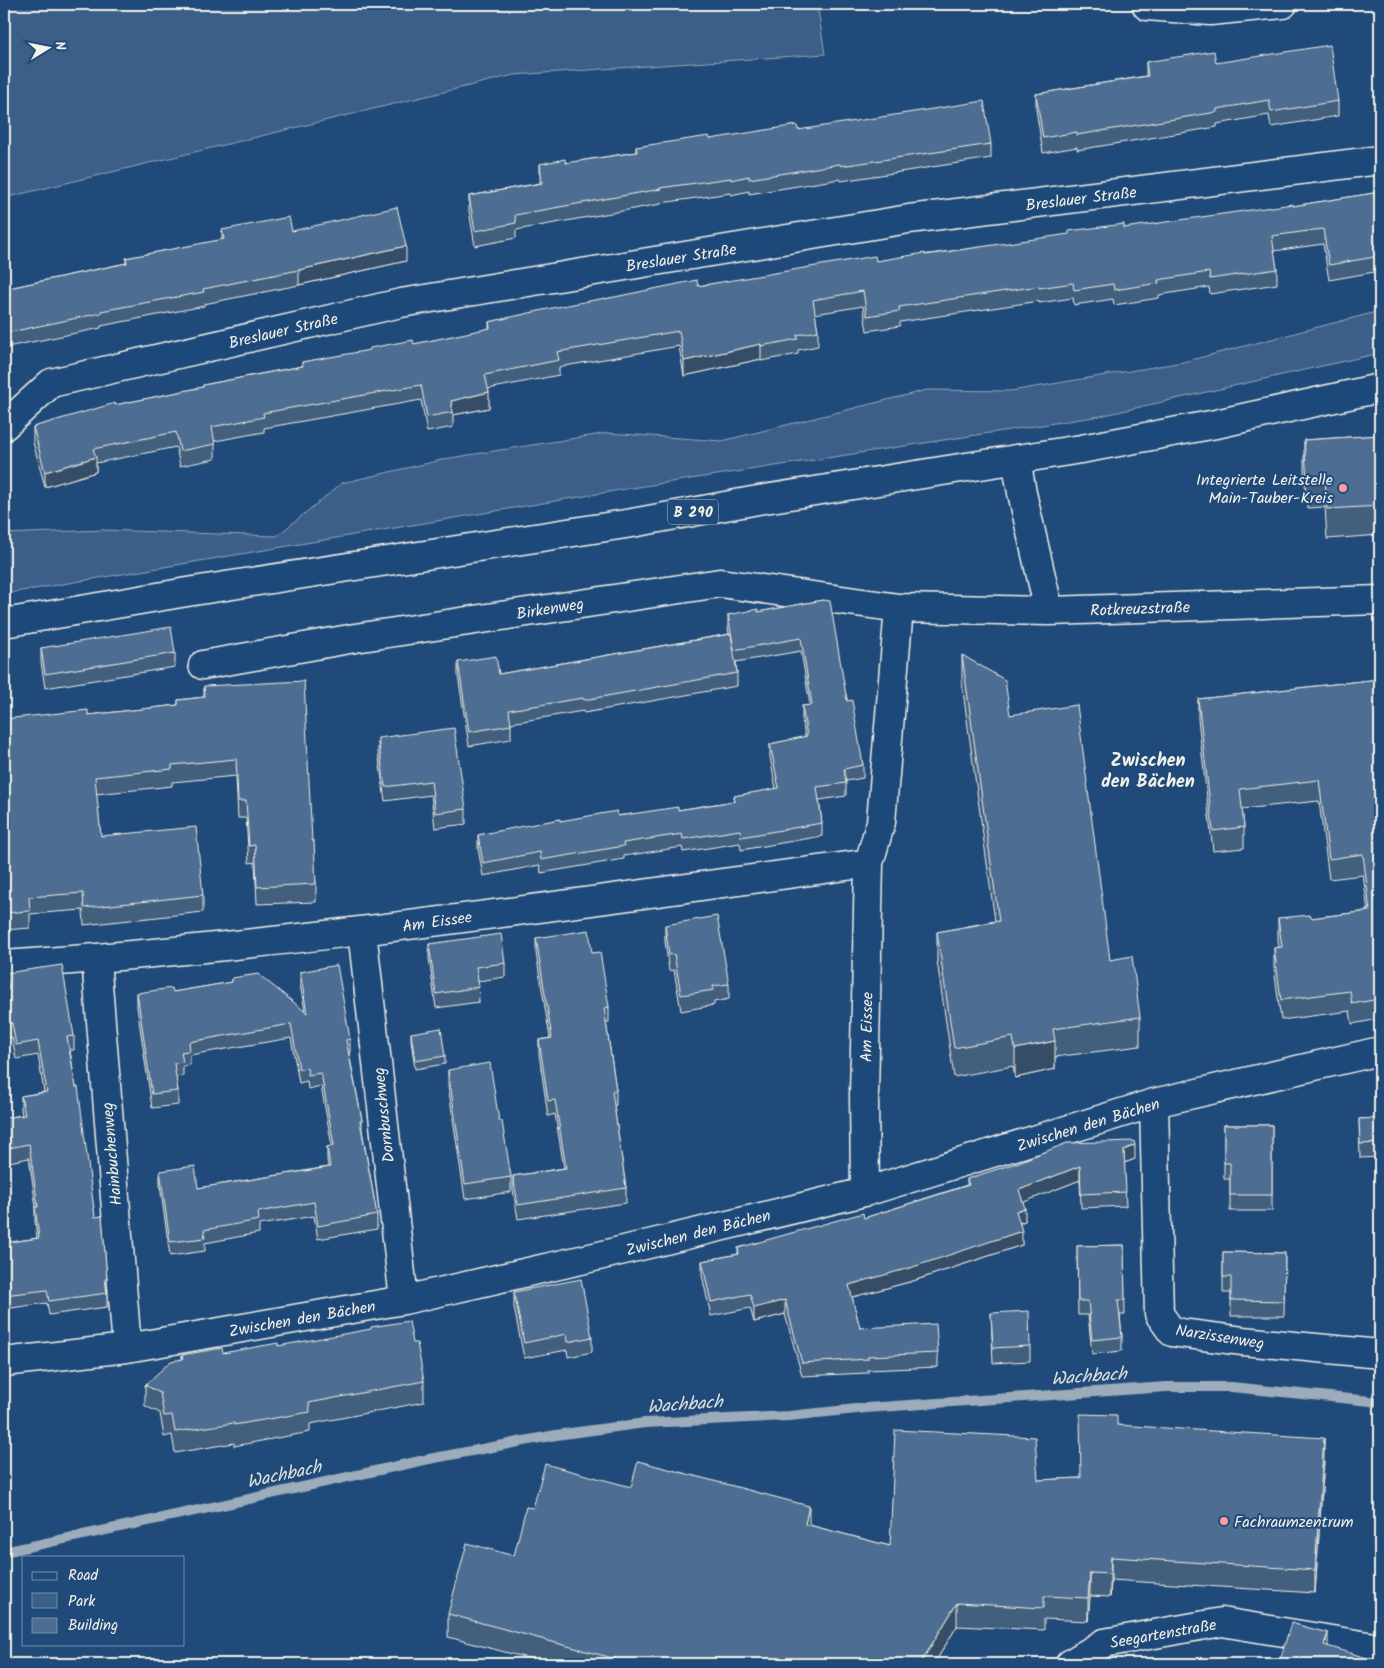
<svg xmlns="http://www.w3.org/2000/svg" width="1384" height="1668" font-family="Kalam,sans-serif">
<rect width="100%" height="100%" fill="#1f4a7a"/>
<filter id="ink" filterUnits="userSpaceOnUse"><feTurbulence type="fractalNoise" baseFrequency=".02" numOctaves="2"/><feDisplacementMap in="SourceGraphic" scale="10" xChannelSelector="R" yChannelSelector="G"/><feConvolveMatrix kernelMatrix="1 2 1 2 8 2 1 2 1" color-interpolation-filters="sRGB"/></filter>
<g filter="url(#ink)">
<path fill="#3a5f88" stroke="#97a8b8" d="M4 4H817L825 54 514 75 4 198Z
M1380 311V353L1100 416 632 488 4 594V534L103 530 277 536 342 483 450 458 608 433 722 441 927 390 1011 391 1183 362Z"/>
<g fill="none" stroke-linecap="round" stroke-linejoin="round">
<path stroke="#9cacbb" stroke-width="10" d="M4 1552 222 1505 429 1459 556 1435 645 1423 789 1416 866 1408 1166 1387H1232L1380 1402"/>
<defs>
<path id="minor" d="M1147 6 1210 11 1283 4
M4 426 51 383 401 303 909 219 1380 160
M1016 459 1022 493 1049 611
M203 665 355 638 720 583 899 608 1049 611 1380 600
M362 931 404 1300
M96 959 127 1348
M4 965C294 946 581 902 869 863
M1154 1103 1159 1314 1172 1332 1243 1341 1380 1354
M865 1192 864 1095 869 863 881 822 899 608
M4 1362 127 1348 404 1300 603 1255 865 1192 1154 1103 1380 1051
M1070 1664 1104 1643 1222 1622 1380 1648"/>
<path id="major" d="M4 623 187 592 632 523 758 500 1081 449 1216 424 1380 388"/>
</defs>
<use href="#minor" stroke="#f4f1e8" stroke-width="31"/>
<use href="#major" stroke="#f4f1e8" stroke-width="31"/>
<use href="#minor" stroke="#1f4a7a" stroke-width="28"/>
<use href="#major" stroke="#1f4a7a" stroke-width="28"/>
</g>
<path fill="#425f7e" stroke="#f4f1e8" d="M1378 29H1380V56L1378 45Z
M1146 62 1216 63 1338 101V116L1271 127 1269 115 1217 124V127L1077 150V147L1043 153 1036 109V94L1146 76Z
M798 130 991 144V158L841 181 840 179 749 194V191L731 195V193L661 203V204L516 230V238L475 246 469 211V196L540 183V164L566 163 636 152V147Z
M1380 192V271L1329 280 1323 244 1274 251 1277 269V284L1210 294 1209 287 1159 295V298L1114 305 1113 299 1074 305 1073 298 1039 303V301L900 322V326L867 331 863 306 815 314 818 331V346L798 350V354L761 361V359L684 376 679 346 559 367V375L488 389 489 408 453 415V427L427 432 421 400 264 428V432L215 441V459L180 466 176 447 96 463V472L45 487 33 442V427L115 405 203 387V385L302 366V362L414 344 489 329V322L605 299 876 261 1293 206Z
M222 230 292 231 406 261 299 285 204 304V306L101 326V328L7 347V355L4 356V289L126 263V258L222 240Z
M1380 435V535L1327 539 1325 507 1307 508 1304 470V440Z
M823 600 863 765V778L846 781V796L819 800 822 823V836L741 850 740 843 683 852 682 847 624 856V859L541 873 540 865 483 876 478 848V835L560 821 678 810 734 801V796L776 789 770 757V744L805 737 802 719V706L810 705 801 651 736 662 737 673V686L584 713 583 711 511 723V739L469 746 458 675V662L499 674 729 634 728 628V615L758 612Z
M41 648 175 653V667L45 688 41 662Z
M962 655 1010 715 1110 960 1140 1017V1046L1055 1057V1069L1015 1078 1013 1066 954 1077 937 961V932L995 921 962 684Z
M1380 679V1003H1379V1019L1352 1024 1350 1011 1281 1020 1274 968V948H1279L1278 939V918H1311L1368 911 1363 875 1329 879 1319 801 1242 809 1244 827V848L1213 851 1198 719V699Z
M204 686 312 841 316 884V902L257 904 255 862 249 863 246 818H238L236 776 172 782V786L96 794 101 836 203 895V912L84 925 83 910 30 914V928L4 930V719L88 715 178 705V700L204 697Z
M378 738 466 809V824L435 828 431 795 385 801 378 752Z
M665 925 729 984V999L714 1002V1005L681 1011 674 970 669 971 665 941Z
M536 938 592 953 609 1007V1022H606L616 1090V1105L614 1106 626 1188V1203L518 1219 513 1190V1176L564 1168 555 1114 548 1116 539 1054V1040L550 1038 536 953Z
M429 944 505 963V977L478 981 479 1002 436 1008 429 958Z
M300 972 350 1039V1052L349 1053 362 1120V1130L377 1215V1229L318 1239 314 1216 259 1225V1233L205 1243V1251L170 1256 160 1185V1171L198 1188 328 1167 327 1160V1147L332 1146 321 1086 308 1089 307 1081 299 1083 291 1038 190 1055V1065L183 1066V1076L176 1077 178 1091V1105L152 1108 137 1007V993L173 992 232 982V978L305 1011 300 985Z
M6 973 74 1036V1050H70L95 1217 107 1279V1307L49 1315 47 1303 4 1309V1243L37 1238 35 1221V1207H36L29 1158 4 1163V1118L22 1115 21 1109V1096L44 1092 38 1055 16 1059 12 1037 4 1038V990H7Z
M411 1033 445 1056V1064L415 1069 411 1041Z
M448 1070 499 1121 511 1177V1192L465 1199 448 1085Z
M1380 1118V1157L1360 1158 1359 1119Z
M1224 1125H1272V1211H1230V1179H1224Z
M1135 1159 1124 1163 1126 1206 1081 1208 1080 1180 1023 1202 1025 1221 1020 1223 1022 1245 913 1281 852 1297 860 1328 938 1353V1367L868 1370V1373L802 1376 785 1314 754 1322 750 1308 711 1316 702 1275V1261L738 1254V1248L864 1218 967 1185V1179Z
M1124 1245 1125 1315H1120L1122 1337V1351L1092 1354 1088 1315H1078L1077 1246Z
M1223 1252 1285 1253 1284 1316H1231V1293H1223Z
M514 1292 592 1337V1352L568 1357 567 1350 524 1358 514 1307Z
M991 1313 1030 1346V1361L993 1363Z
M413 1343 424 1381V1402L310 1424V1432L234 1446V1443L175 1453 172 1435 164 1437 160 1413 145 1406V1385L182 1359V1355L223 1353 278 1346Z
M1117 1425 1324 1461 1315 1593 1111 1580 1110 1597 1090 1596 1088 1621 1044 1619V1630L957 1626 934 1664H550L448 1637V1614L514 1556 533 1508 631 1487 809 1525 890 1546 1038 1480 1080 1478Z"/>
<path fill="#364d66" stroke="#f4f1e8" d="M406 246V261L299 285V270Z
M7 340V355L4 356V341Z
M761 344V359L684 376V361Z
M489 392V408L453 415 451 401Z
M96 457V472L45 487V472Z
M1055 1041V1069L1015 1078V1049Z
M1135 1145V1159L1124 1163V1150Z
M1080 1166V1180L1019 1204V1190Z
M1025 1208V1221L1016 1224V1211Z
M1022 1231V1245L913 1281 849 1298V1285Z
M785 1300V1314L754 1322V1308Z
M1324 1438V1461L1315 1593V1570Z
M809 1506V1529L805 1524Z
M1111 1557V1580L1110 1597V1574Z
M1090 1573V1596L1088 1621V1598Z
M957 1603V1626L934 1664H920Z
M1328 1633V1663L1324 1645Z"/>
<path fill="#4d6e92" stroke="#f4f1e8" d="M1378 29H1380V41Z
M1330 45 1338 101 1271 112 1269 100 1217 109V112L1077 135V132L1043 138 1036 94 1148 76 1146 62 1214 51 1216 63Z
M984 101 991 144 841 166 840 164 749 179V176L731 180V178L660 188 661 189 515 215 516 223 475 231 469 196 542 183 540 164 565 159 566 163 637 152 636 147 709 136 710 139 797 125 798 130Z
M1380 192V256L1329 265 1323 229 1272 236 1277 269 1210 279 1209 272 1158 280 1159 283 1114 290 1113 284 1074 290 1073 283 1039 288V286L899 307 900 311 867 316 863 291 813 300 818 331 797 335 798 339 761 346V344L684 361 679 331 557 352 559 360 485 375 489 392 451 401 453 412 427 417 421 385 263 413 264 417 212 427 215 444 180 451 176 432 93 449 96 457 45 472 33 427 115 403V405L203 387V385L303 366 302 362 370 350V348L413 340 414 344 490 328 489 322 552 308 605 298V299L697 280 698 286 875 256 876 261 925 253V255L1069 234V231L1124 224V228L1293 204V206Z
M397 207 406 246 299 270 203 289 204 292 101 311V313L6 333 7 340 4 341V289L127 263 126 258 224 239 222 230 289 217 292 231Z
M1380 435V506L1327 509 1325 477 1307 479 1304 440Z
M823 600 830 601 847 701 852 700 863 765 844 769 846 783 817 787 822 823 741 837 740 830 683 839 682 834 623 843 624 846 541 860 540 852 483 863 478 835 560 819V821L617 811 618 816 678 807V810L735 801 734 796 779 788 770 744 807 736 802 706 812 705 801 638 734 650 728 615 758 609V612Z
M171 627 175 653 45 674 41 648Z
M731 634 737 673 584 700 583 698 509 710 511 725 469 732 458 662 496 656 499 674Z
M962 655 1005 680 1010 715 1077 705 1110 960 1132 956 1140 1017 1053 1029 1055 1041 1015 1049 1013 1037 954 1048 937 932 999 921Z
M1380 679V983H1377L1379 999 1352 1004 1350 991 1281 1000 1274 948 1282 947 1278 918 1310 915 1311 918 1370 911 1363 854 1329 859 1319 780 1240 789 1244 827 1213 831 1198 699Z
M304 681 312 841H314L316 884 257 887 255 845 249 846 246 801H238L236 759 172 765V769L95 777 101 836 196 827 203 895 84 908 83 893 29 897 30 911 4 913V719L88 710V715L178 705V700L205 697 204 686Z
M454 728 466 809 435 813 431 781 385 787 378 738Z
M717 916 729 984 713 986 714 990 681 995 674 954 669 955 665 925Z
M589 930 592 953 600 952 609 1007 604 1008 616 1090 612 1091 626 1188 518 1205 513 1176 566 1168 555 1100 548 1101 539 1040 552 1038 536 938Z
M501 934 505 963 476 967 479 987 436 994 429 944Z
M62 965 74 1036 67 1037 76 1087H78L95 1217 102 1216 107 1279H105L107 1293 49 1301 47 1290 4 1295V1243L39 1238 35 1207H38L29 1144 4 1149V1118L25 1115 21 1096 47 1092 38 1041 16 1045 12 1023 4 1024V990L9 989 6 973Z
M337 965 350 1039 346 1040 362 1120 360 1121 377 1215 318 1226 314 1202 258 1212 259 1220 204 1230 205 1238 170 1242 160 1171 195 1166 198 1188 330 1167 327 1147 334 1145 321 1073 308 1075 307 1068 299 1069 291 1024 189 1042 190 1051 181 1052 183 1062 174 1063 178 1091 152 1094 137 993 172 988 173 992 232 982V978L258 974 307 1013 300 972Z
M441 1028 445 1056 415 1061 411 1033Z
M490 1063 499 1121H502L511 1177 465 1184 448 1070Z
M1380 1118V1143L1360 1144 1359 1119Z
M1224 1125H1272V1195H1230V1163H1224Z
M1134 1141 1135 1145 1124 1150 1126 1192 1081 1194 1080 1166 1019 1190 1025 1208 1016 1211 1022 1231 913 1267 849 1285 860 1328 936 1324 938 1353 868 1356V1359L802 1363 785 1300 754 1308 750 1294 711 1302 702 1261 739 1254 738 1248 863 1213 864 1218 969 1185 967 1179 1016 1163 1067 1143Z
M1124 1245 1125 1300H1118L1122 1337 1092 1340 1088 1301H1078L1077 1246Z
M1223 1252 1285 1253 1284 1301 1231 1300V1277H1223Z
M581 1279 592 1337 568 1342 567 1334 524 1343 514 1292Z
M1029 1311 1030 1346 993 1348 991 1313Z
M409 1321 413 1343H417L424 1381 309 1403 310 1412 234 1425V1423L175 1432 172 1415 164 1416 160 1393 145 1385 171 1361 183 1359 182 1355 222 1348 223 1353 278 1343V1346L371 1329V1327Z
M1080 1414 1117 1415V1425L1324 1438 1315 1570 1111 1557 1110 1574 1090 1573 1088 1598 1044 1596V1608L957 1603 920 1664H615L616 1659 448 1614 467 1543 514 1556 526 1507 533 1508 545 1464 631 1487 638 1461 809 1506 805 1524 890 1546 895 1430 1035 1437 1038 1480 1081 1478Z
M1291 1623 1328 1633 1324 1645 1380 1662V1664H1279Z"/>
</g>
<g fill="#ff9aa2" stroke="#1f4a7a" stroke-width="2">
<circle cx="1343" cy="488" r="5"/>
<circle cx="1224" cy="1521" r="5"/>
</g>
<g text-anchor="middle" stroke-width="4" stroke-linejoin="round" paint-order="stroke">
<rect fill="#1f4a7a" stroke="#b4bfc7" stroke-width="1" x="668" y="499.5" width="50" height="25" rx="4"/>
<g font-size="15" font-weight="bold" fill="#f4f1e8">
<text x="693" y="517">B 290</text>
</g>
<g font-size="16" fill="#f4f1e8" stroke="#1f4a7a">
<text transform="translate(1081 198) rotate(-7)" y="6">Breslauer Straße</text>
<text transform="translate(681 257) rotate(-9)" y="6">Breslauer Straße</text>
<text transform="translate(283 330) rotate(-13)" y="6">Breslauer Straße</text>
<text transform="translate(550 608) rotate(-9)" y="6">Birkenweg</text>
<text transform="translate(1140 608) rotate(-2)" y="6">Rotkreuzstraße</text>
<text transform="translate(437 921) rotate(-8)" y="6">Am Eissee</text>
<text transform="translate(866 1027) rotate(-89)" y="6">Am Eissee</text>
<text transform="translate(383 1115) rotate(-96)" y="6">Dornbuschweg</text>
<text transform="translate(1088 1124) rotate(-17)" y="6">Zwischen den Bächen</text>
<text transform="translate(111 1154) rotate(-95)" y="6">Hainbuchenweg</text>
<text transform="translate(698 1232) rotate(-14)" y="6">Zwischen den Bächen</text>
<text transform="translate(302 1318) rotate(-10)" y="6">Zwischen den Bächen</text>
<text transform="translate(1220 1336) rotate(9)" y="6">Narzissenweg</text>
<text transform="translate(1163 1633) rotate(-10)" y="6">Seegartenstraße</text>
</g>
<g font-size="16" fill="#f4f1e8" stroke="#1f4a7a" text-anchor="end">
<text x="1333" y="485">Integrierte Leitstelle<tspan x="1333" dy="18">Main-Tauber-Kreis</tspan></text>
<text x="1234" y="1527" text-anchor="start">Fachraumzentrum</text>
</g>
<g font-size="18" font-weight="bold" fill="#f4f1e8" stroke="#1f4a7a">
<text x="1148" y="766">Zwischen<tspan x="1148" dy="21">den Bächen</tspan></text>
</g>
<g font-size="18" font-style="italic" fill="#dee0dd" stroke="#1f4a7a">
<text transform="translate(1089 1376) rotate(-4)" y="6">Wachbach</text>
<text transform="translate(685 1404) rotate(-4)" y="6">Wachbach</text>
<text transform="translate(284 1474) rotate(-12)" y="6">Wachbach</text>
</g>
</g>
<rect width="1384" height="1668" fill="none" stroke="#1f4a7a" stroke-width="20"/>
<rect x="10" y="10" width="1364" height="1648" fill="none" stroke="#f4f1e8" stroke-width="2" filter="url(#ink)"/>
<rect x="22" y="1556" width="162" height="90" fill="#1f4a7a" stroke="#748da6"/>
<rect x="32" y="1572" width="25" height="8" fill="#1f4a7a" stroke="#748da6"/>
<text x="68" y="1580" font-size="15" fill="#f4f1e8">Road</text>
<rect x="32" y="1593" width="25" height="15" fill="#3a5f88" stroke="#748da6"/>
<text x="68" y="1606" font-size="15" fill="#f4f1e8">Park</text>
<rect x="32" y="1618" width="25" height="15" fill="#4d6e92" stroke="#748da6"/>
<text x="68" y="1630" font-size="15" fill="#f4f1e8">Building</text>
<g transform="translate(48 48) rotate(80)" stroke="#1f4a7a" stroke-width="4" paint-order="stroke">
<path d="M0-4L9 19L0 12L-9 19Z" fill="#f4f1e8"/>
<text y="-8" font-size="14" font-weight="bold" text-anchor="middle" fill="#f4f1e8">N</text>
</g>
</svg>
